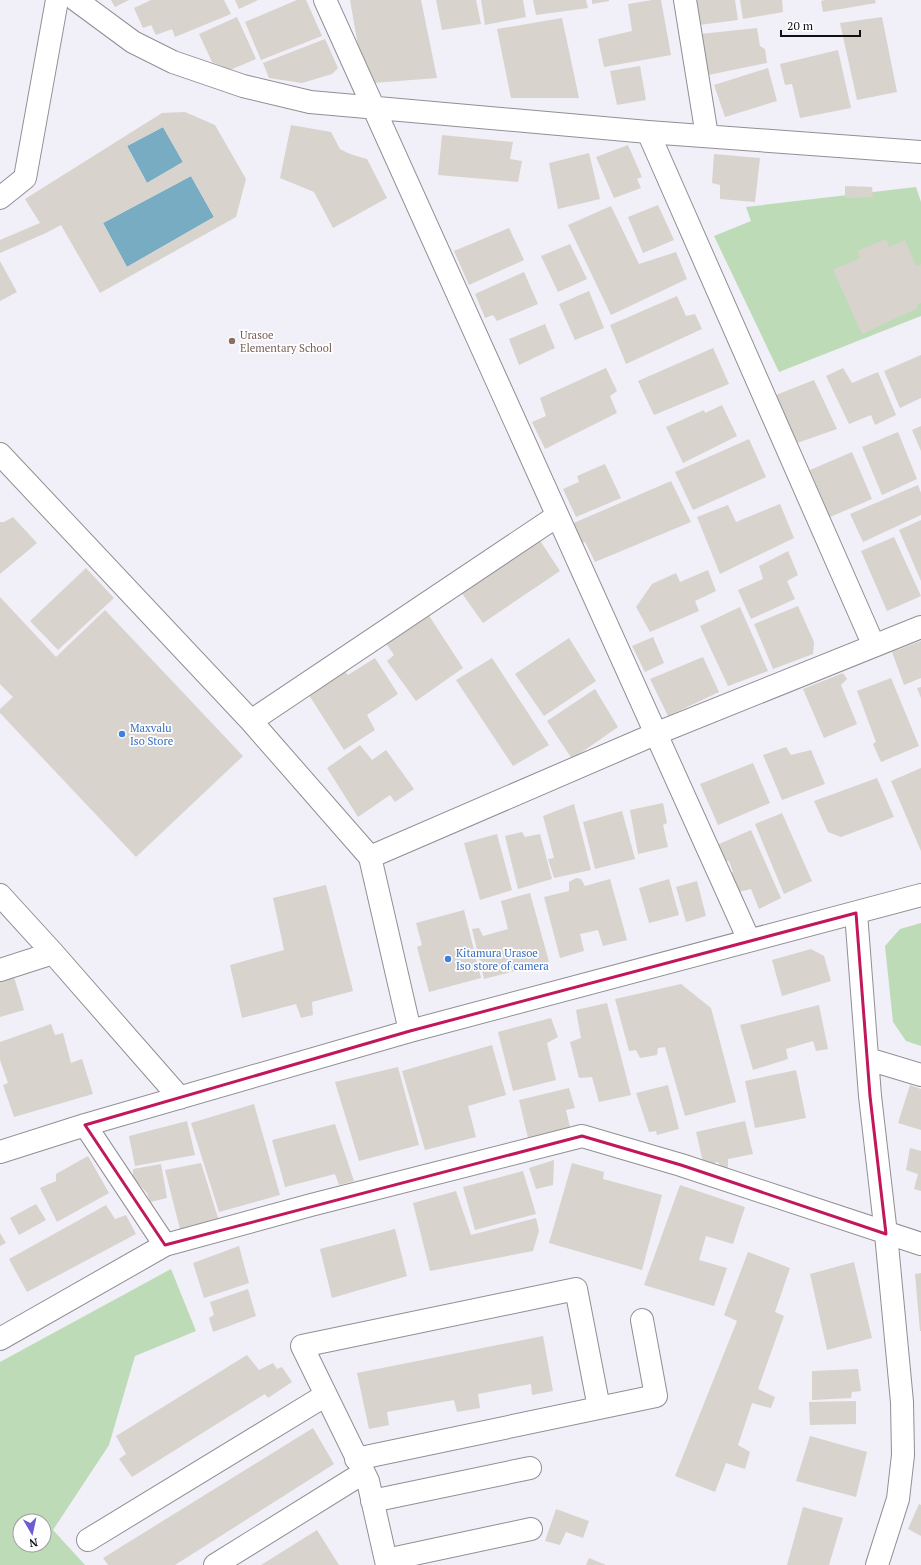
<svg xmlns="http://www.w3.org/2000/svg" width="921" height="1565" font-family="'PT Serif',serif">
<rect width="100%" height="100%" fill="#f1eff7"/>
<path fill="#bddbb7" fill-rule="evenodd" d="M916 187 921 202V316L779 372 714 236 751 221 746 207Z
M921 923V1046L906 1041 893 1022 885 946 900 929Z
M171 1269 196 1331 135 1356 109 1445 53 1530 85 1565H0V1362ZM20 1521H44V1545H20Z"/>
<path fill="#77acc3" d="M163 127 183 162 147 183 127 146Z
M191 176 214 217 127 267 103 223Z"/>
<path fill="#d9d3cd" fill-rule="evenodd" d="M111 0H129L115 7Z
M151 0H224L231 14 175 37 172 29 156 35 151 25 143 28 134 8Z
M235 0H258L239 9Z
M297 0H306L322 36 261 60 245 22Z
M350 0H421L437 78 373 83 360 57Z
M436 0H476L481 24 442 30Z
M481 0H523L526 17 485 25Z
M533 0H586L588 8 536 15Z
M592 0H609V1L592 4Z
M652 0H661L671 55 604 67 598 39 632 31 628 4Z
M696 0H735L738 20 699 25Z
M740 0H782L783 12 743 19Z
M825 0H875L876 3 823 12 821 1Z
M237 17 256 59 230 70 212 62 199 34Z
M882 17 897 92 857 100 840 23Z
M562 18 579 98H511L497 29Z
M757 28 760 46 765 49 767 63 708 75 700 34Z
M325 39 338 68 332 74 302 83 269 78 263 63Z
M838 50 851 108 800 118 792 84 785 85 780 64Z
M640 66 646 100 617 105 610 71Z
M768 68 777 101 725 117 714 85Z
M185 112 215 125 246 179 236 217 100 293 61 225 46 233 0 253V240L40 223 25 199 162 113ZM163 127 183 162 147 183 127 146ZM191 176 214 217 127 267 103 223Z
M291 125 331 132 340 149 350 154 367 159 387 198 333 228 314 192 280 178Z
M442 135 513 142 510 159 522 161 518 182 438 175Z
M628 145 642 177 637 179 641 188 614 198 596 157Z
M589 153 600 199 558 209 549 163Z
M714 154 760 158 755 202 720 199V185L712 183Z
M845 186 872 187 873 197 845 198Z
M658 205 674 240 643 253 628 217Z
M611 206 639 264 676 252 687 279 611 315 568 225Z
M509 228 524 260 469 285 454 251Z
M886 239 889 247 905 240 916 266 921 264V303L917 304 918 308 862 334 833 270 860 258 857 251Z
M570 244 587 279 558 292 541 256Z
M0 261 17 292 0 301Z
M524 272 538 304 497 321 493 315 485 318 475 294Z
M589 291 604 328 575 340 559 304Z
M677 296 686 316 695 314 702 329 626 364 610 325Z
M545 324 555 348 519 365 509 339Z
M713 348 729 384 654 415 638 381Z
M921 355V398L900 408 884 371Z
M606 368 617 391 610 396 617 413 545 449 532 422 546 416 540 398Z
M843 368 852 383 878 372 896 415 875 425 871 415 849 424 826 376Z
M814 380 837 429 797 443 776 395Z
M722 405 737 436 683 463 666 427 704 410 705 413Z
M921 426V451L912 430Z
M898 432 917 479 882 495 862 447Z
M749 439 766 477 693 510 675 472Z
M852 452 872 499 830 517 810 470Z
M605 464 621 498 576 517 563 489 579 482 577 476Z
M671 481 691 522 595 562 585 542 579 545 569 525Z
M918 485 921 493V515L863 542 850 514Z
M780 504 794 538 720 574 697 517 728 505 736 522Z
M13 517 37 543 0 574V522H4Z
M921 520V581L899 530Z
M894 537 921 596 887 611 861 551Z
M539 539 560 571 483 623 461 592Z
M788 551 798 575 787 581 795 599 751 619 738 590 763 579 759 566Z
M86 568 114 598 58 650 30 621Z
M708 570 716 591 695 601 699 611 650 632 636 607 652 584 676 573 680 582Z
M0 597 56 657 105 610 243 756 136 857 0 713V709L13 697 0 684Z
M798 606 814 642 813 654 773 669 754 624Z
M740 607 768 671 728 686 700 626Z
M426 611 463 668 416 701 387 661 394 655 383 639Z
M653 637 664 663 645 672 632 646Z
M569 638 596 681 544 716 515 674Z
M921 641V678L904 685 892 652Z
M703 657 719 692 668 716 650 679Z
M375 658 398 694 367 715 375 730 344 750 307 692 342 668 348 675Z
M492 658 549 745 513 766 456 680Z
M843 673 847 679 841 685 857 724 824 738 803 689Z
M891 678 919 746 881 762 873 744 876 742 857 691Z
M921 687V698L917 688Z
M595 689 618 727 572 759 547 721Z
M360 745 372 760 386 750 414 789 395 802 390 795 358 817 327 768Z
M786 747 791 755 811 750 825 784 782 800 763 755Z
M753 763 770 803 718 825 700 784Z
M921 768V851L891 781Z
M877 778 894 817 841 837 828 832 814 801Z
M663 803 667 823 663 825 668 847 638 854 630 810Z
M574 804 591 870 554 878 548 859 554 858 543 816Z
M622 811 635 859 595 869 583 822Z
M782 813 812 881 784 894 755 824Z
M751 830 781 898 759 909 751 889 738 892 730 874 733 872 729 861 724 862 717 845Z
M522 832 525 837 540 834 552 879 518 889 505 836Z
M497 834 512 890 480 900 464 843Z
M576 878 581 879 585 886 610 879 627 940 603 946 598 930 580 934 584 951 560 958 544 897 569 891V882Z
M669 879 679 915 649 923 639 888Z
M697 881 706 916 686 922 676 887Z
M326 885 353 991 312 1002 313 1015 301 1018 296 1004 242 1018 230 965 284 950 273 898Z
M530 893 549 962 484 979 472 929 479 928 483 936 508 929 501 901Z
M464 910 481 978 429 992 417 947 422 945 416 923Z
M811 949 824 956 831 981 782 996 772 960Z
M14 977 24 1010 0 1017V982Z
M681 984 711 1008 736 1102 685 1116 665 1047 658 1048 657 1055 640 1058 636 1050 629 1051 615 999Z
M607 1003 631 1095 599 1102 592 1077 579 1078 570 1042 581 1038 576 1010Z
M819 1005 828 1049 816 1051 813 1041 786 1049 788 1059 753 1070 740 1025Z
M551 1018 558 1037 547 1043 556 1080 513 1091 498 1032Z
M51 1024 55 1035 63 1033 71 1063 82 1059 93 1094 14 1117 3 1085 8 1083 0 1060V1042Z
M492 1045 506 1095 468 1106 476 1137 425 1150 402 1071Z
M398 1067 419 1145 359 1161 335 1082Z
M796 1070 806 1118 755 1128 745 1081Z
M668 1085 679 1129 657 1135 656 1131 649 1132 636 1093Z
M910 1085 921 1089V1130L898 1123Z
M569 1088 575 1108 566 1110 570 1127 528 1138 519 1100Z
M254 1104 280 1195 219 1212 191 1123Z
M187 1121 195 1155 135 1166 129 1136Z
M745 1121 753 1154 728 1159V1168L722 1169 718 1162 704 1166 696 1132Z
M335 1124 354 1181 339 1185 335 1174 285 1187 272 1140Z
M910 1148 921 1151V1191L914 1189 918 1174 906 1170Z
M88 1156 109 1193 57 1222 40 1188 56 1181V1174Z
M554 1160 553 1185 536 1189 529 1168Z
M201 1163 219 1221 181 1233 165 1170Z
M572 1163 604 1172 603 1179 662 1195 642 1270 549 1243Z
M161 1164 167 1198 150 1202 147 1193 133 1178V1169Z
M523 1171 536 1214 475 1230 463 1187Z
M680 1185 745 1207 733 1244 706 1236 699 1260 727 1268 714 1306 644 1285Z
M456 1191 471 1235 536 1218 539 1231 533 1251 430 1271 413 1203Z
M36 1204 46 1220 19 1235 10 1218Z
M106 1205 115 1219 126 1215 136 1234 27 1292 9 1259Z
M395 1229 407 1276 332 1298 320 1249Z
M0 1233 6 1243 0 1246Z
M239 1246 249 1283 204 1298 193 1263Z
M748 1252 790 1268 775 1312 784 1316 758 1389 775 1397 771 1408 752 1403 738 1445 750 1452 745 1469 726 1463 715 1492 675 1476 737 1321 724 1315Z
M854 1262 872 1338 827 1350 810 1274Z
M921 1273V1331H920L915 1274Z
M248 1289 256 1316 213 1332 209 1318 214 1315 210 1302Z
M543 1336 553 1391 532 1395 531 1384 478 1394 480 1408 457 1412 454 1400 387 1412 389 1425 369 1429 357 1373Z
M247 1355 259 1370 273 1363 277 1369 282 1367 292 1382 268 1398 265 1394 132 1477 119 1459 126 1454 116 1436Z
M858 1369 861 1391 852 1392 851 1398 812 1400V1371Z
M856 1401V1424L810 1425 809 1402Z
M313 1428 334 1464 175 1565H108L103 1558Z
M810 1436 867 1452 856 1497 796 1481Z
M919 1504 921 1505V1536L908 1529Z
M803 1507 843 1518 829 1565H787Z
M556 1509 589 1521 583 1538 566 1532 560 1545 545 1541Z
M317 1530 339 1565H261Z
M589 1558 606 1565H586Z"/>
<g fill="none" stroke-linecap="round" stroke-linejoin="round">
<defs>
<path id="minor" d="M76 0 133 42 173 62 243 86 310 102 648 132 921 152
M325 0 749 940
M685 0 707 136
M648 132 874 646
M0 198 25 178 57 0
M0 454 251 721 370 857 410 1031
M251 721 557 516
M370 857 655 734 921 627
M0 895 53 953 180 1098
M856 913 870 1096 886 1234 902 1402 903 1455 898 1499 877 1565
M0 970 53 953
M868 1059 921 1075
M85 1125 165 1245
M0 1152 85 1125 410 1031 921 895
M0 1339 165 1245 311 1205 582 1136 681 1165 921 1244
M356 1459 656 1396 642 1320
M372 1501 530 1468
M88 1540 326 1395
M386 1560 531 1529
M215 1565 363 1473
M387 1565 368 1481 302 1346 576 1289 599 1408"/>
</defs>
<use href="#minor" stroke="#918f95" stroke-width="24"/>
<use href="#minor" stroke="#fff" stroke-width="22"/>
</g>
<path fill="none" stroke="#c2185b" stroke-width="3" stroke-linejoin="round" d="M856 913 870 1096 886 1234 681 1165 582 1136 165 1245 85 1125 410 1031Z"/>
<circle fill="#8d6e63" stroke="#fefeff" stroke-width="1.5" cx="232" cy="341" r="4"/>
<g fill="#3f7fe0" stroke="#fefeff" stroke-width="1.5">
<circle cx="122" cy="734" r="4"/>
<circle cx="448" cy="959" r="4"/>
</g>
<g text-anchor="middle" stroke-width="3.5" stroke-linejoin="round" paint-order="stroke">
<g font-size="11" fill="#785e54" stroke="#fefeff" text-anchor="start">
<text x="240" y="339">Urasoe<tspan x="240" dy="13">Elementary School</tspan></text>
</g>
<g font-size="11" fill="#366cbe" stroke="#fefeff" text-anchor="start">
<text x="130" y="732">Maxvalu<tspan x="130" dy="13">Iso Store</tspan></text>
<text x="456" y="957">Kitamura Urasoe<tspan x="456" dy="13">Iso store of camera</tspan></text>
</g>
</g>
<g transform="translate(32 1533) rotate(171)"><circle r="19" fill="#fefeff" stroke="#9f9fa1"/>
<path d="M0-3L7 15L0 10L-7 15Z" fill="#705bd5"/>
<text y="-6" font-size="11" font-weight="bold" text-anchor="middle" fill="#111013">N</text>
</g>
<path d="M781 30v6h79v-6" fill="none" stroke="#111013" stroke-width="2"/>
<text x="787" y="30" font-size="12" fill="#111013" stroke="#fefeff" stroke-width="3" paint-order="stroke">20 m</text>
</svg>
